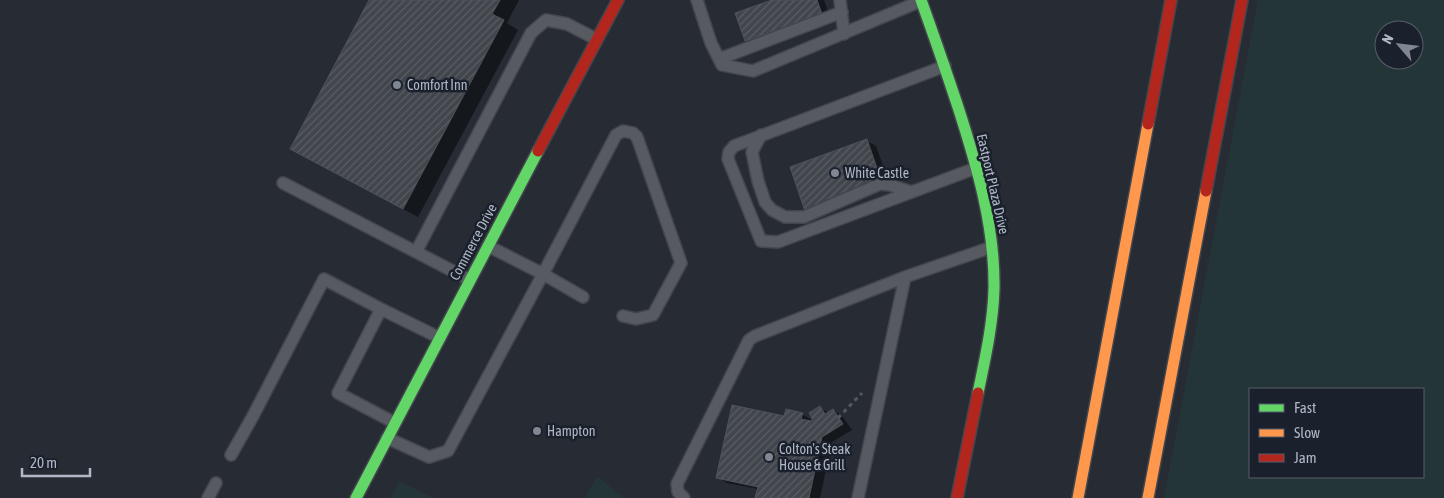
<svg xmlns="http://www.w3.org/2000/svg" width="1444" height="498" font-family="'Asap Condensed',sans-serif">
<defs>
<pattern id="building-hatch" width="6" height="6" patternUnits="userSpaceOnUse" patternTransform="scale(1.25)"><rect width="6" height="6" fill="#41454c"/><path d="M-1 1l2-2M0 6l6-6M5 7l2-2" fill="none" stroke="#5a5e64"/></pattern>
</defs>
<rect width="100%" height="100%" fill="#272b33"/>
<path fill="#243538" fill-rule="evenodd" d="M1258 0H1444V498H1164ZM1384 30H1414V60H1384ZM1250 389H1423V477H1250Z
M597 476 624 498H585Z
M399 481 433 498H390Z"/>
<path fill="#0007" d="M371 0H519L507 23 518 30 418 217 306 157Z
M776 0H824L831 20 756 46 746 40 737 14Z
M867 141 876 146 890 185 852 198V203L816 215Z
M820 408 829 413 833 410 842 416 852 430 832 442 820 498H756L758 489 727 483 717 477 785 417 802 414 815 422Z"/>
<path fill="url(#building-hatch)" stroke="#4e535b" d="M369 0H500L492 14 504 20 403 209 290 149Z
M772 0H817L822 14 745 41 735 13Z
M867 139 881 180 842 193 843 197 805 211 790 167Z
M732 405 784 416 786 409 803 413 801 419 811 421 813 420 809 413 820 406 825 414 833 409 843 424 822 437 809 498H755L758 487 716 478Z"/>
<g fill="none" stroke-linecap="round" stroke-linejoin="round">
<defs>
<path id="lane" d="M697 0 711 43 722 65 753 71 921 1
M840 0 844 34
M719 59 842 12
M945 66 734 146 729 152 728 159 761 241 778 242 976 168
M761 135 752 152 758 181 765 202 772 210 785 217H804L880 184 890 185 911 192
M283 183 470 280
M488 246 543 274 616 135 623 131 633 133 637 137 681 263 653 315 636 319 623 316
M416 252 531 33 546 20 567 24 596 39
M381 309 440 338
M387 438 429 457 448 451 543 274 583 297
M231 455 253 416 324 279 381 309 338 393 395 423
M208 498 216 483
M684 498 678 492 677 484 749 340 755 336 905 277
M858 498 905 277 992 247"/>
<path id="fast" d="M921 0C934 36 946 71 958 107 977 166 995 227 994 289 993 324 985 359 978 393
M356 498 538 151"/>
<path id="slow" d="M1078 498 1148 124
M1148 498 1206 191"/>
<path id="jam" d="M1148 124 1171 0
M538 151 618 0
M1206 191 1242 0
M957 498 978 393"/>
</defs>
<use href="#lane" stroke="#43464d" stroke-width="14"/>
<use href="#fast" stroke="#43464d" stroke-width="14"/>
<use href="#slow" stroke="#43464d" stroke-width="14"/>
<use href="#jam" stroke="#43464d" stroke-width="14"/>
<path stroke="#54595f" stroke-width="3" stroke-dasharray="4 4" stroke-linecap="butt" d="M838 418 862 393"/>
<use href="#lane" stroke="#575a61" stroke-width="11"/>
<use href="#fast" stroke="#63d668" stroke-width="11"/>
<use href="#slow" stroke="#ff974d" stroke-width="11"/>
<use href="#jam" stroke="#b3261e" stroke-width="11"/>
</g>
<g fill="#808692" stroke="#1a212d" stroke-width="2">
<circle cx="397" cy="85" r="5"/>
<circle cx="835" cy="173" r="5"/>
<circle cx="537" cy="431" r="5"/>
<circle cx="769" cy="457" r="5"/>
</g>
<g text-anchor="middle" stroke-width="5" stroke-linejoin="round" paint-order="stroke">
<g font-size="14" fill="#b0b7c5" stroke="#1a212d" text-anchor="start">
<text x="407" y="90">Comfort Inn</text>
<text x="845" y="178">White Castle</text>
<text x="547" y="436">Hampton</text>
<text x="779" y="454">Colton's Steak<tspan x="779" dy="16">House &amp; Grill</tspan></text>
</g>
<g font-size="14" fill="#b0b7c5" stroke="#1a212d">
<text transform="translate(993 184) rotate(77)" y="5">Eastport Plaza Drive</text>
<text transform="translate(473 242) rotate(-62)" y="5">Commerce Drive</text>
</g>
</g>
<rect x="1249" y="388" width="175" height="90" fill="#1a212d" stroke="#565d6a"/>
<rect x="1259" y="404" width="25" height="8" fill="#63d668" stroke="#565d6a"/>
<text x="1294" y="413" font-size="15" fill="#b0b7c5">Fast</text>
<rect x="1259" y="429" width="25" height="8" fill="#ff974d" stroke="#565d6a"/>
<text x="1294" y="438" font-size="15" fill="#b0b7c5">Slow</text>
<rect x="1259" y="454" width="25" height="8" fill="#b3261e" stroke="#565d6a"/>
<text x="1294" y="463" font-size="15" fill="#b0b7c5">Jam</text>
<g transform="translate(1399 45) rotate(298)"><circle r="24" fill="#1a212d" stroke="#565d6a"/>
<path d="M0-4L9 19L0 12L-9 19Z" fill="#808692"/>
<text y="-8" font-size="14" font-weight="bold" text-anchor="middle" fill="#b0b7c5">N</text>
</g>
<path d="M22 468v8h68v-8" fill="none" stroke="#b0b7c5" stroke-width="2.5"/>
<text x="30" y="468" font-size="15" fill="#b0b7c5" stroke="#1a212d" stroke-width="4" paint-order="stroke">20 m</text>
</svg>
